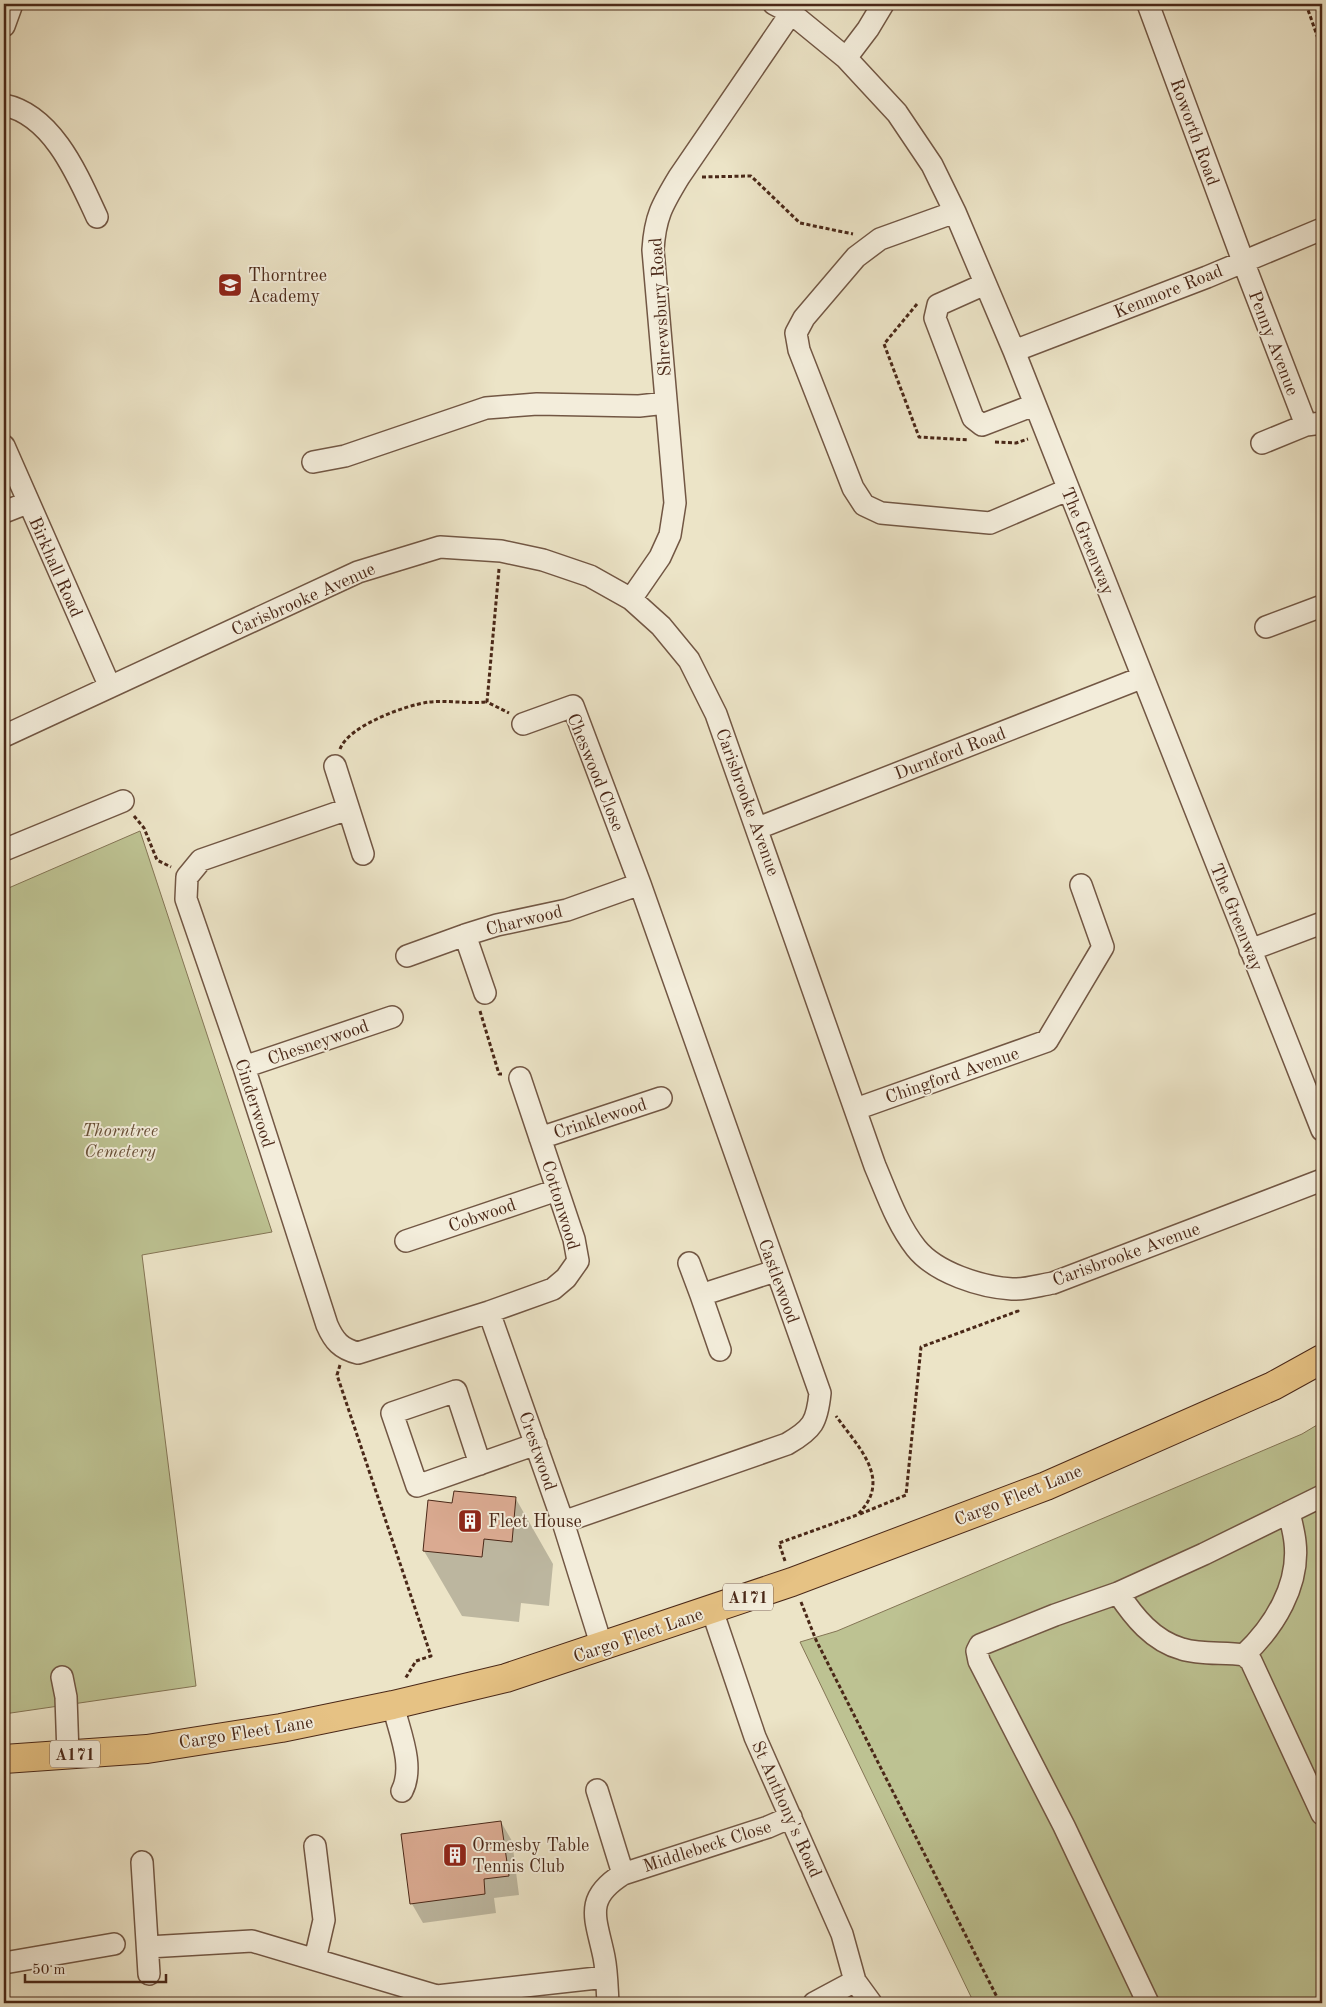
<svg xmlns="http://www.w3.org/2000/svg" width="1326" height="2007" font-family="'Old Standard TT',serif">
<rect width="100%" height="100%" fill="#ece4c7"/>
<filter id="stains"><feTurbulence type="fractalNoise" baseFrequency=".004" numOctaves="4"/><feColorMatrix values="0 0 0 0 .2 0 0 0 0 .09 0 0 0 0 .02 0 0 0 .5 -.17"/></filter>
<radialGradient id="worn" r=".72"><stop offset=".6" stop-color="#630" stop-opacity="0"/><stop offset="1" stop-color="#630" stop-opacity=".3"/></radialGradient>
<path fill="#bdc292" stroke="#847555" d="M140 831 272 1232 142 1255 196 1686 4 1714V890Z
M1322 1422V2003H974L800 1642 837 1631 1302 1434Z"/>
<path fill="#0003" d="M516 1499 553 1564 549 1606 521 1603 519 1622 462 1616 424 1551 454 1504Z
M501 1822 512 1841 519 1895 494 1898 496 1913 423 1923 412 1904Z"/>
<path fill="#daaa91" stroke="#4a2818" d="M454 1491 516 1497 512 1542 484 1539 482 1557 423 1551 428 1500 452 1503Z
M501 1821 509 1876 484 1879 485 1894 410 1904 401 1834Z"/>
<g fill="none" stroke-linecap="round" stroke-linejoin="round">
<defs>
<path id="minor" d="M774 4 791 13 846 58 897 113 932 165 955 212 1014 351 1322 1130
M1148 4 1243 261 1306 425 1322 423
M4 26 12 4
M846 58 868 29 883 4
M4 105C53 115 78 176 97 217
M955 212 880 239 856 257 804 318 796 333 799 350 853 488 864 505 881 513 990 523 1067 490
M985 284 938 305 935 318 973 418 982 425 1034 405
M1014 351 1207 277 1322 229
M1262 443 1306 425
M4 446 110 687
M313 462 345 456 486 408 537 404 639 406 666 403
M4 512 27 503
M631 599 660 557 670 535 675 503 653 250C655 217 662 205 679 177L791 13
M1266 627 1322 606
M523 724 573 706 640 884 820 1393C817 1422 813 1429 787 1444L563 1522
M4 736 358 572 440 547 501 551 543 560 590 576 631 599 661 626 689 660 716 714 875 1166C887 1194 897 1224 916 1248 936 1273 981 1287 1012 1289 1025 1290 1040 1285 1053 1283L1322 1180
M335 766 363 854
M348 809 201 860 187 877 186 899 244 1067 327 1325C334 1341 341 1349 358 1353L489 1312 553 1289 566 1278 578 1261 574 1239 520 1078
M758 828 1141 678
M4 850 123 801
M1250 950 1322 923
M407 956 465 935
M485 993 465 935 497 925 567 910 640 884
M244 1067 392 1017
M856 1109 1047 1041 1103 947 1081 885
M540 1138 661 1098
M406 1241 557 1190
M689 1263 701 1295
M489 1312 563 1522 602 1647
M720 1350 701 1295 775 1271
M480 1464 456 1391 392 1413 417 1486 536 1444
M1118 1593C1134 1617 1153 1641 1182 1649 1201 1655 1224 1652 1244 1655L1251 1661 1322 1814
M712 1610 755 1737 842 1934 855 1981 871 2003
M1244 1655C1274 1627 1300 1585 1295 1542 1294 1532 1291 1522 1289 1512
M62 1677 66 1697 68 1755
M393 1705C399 1731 415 1766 402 1791
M597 1790 623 1874
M142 1862 149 1974
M148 1947 252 1941 437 1996 606 1977
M315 1959 324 1920 315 1846
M4 1963 114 1944
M608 2003C607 1988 607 1972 604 1957 596 1918 583 1899 623 1874L768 1827 791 1817
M814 2003 855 1981
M1148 2003 1064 1826 979 1661 977 1651 980 1645 1055 1615 1118 1593 1204 1554 1322 1496"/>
<path id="major" d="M4 1759 147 1749 281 1728 393 1705 506 1678 792 1582 1046 1486 1273 1386 1322 1359"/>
</defs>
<use href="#minor" stroke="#725744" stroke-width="24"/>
<use href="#major" stroke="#4a2818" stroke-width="30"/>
<path stroke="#4a2818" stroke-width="3" stroke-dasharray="4 2.5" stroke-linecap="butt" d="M1306 4 1322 50
M702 177 751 176 800 223 853 234
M917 304 884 344 919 437 969 440
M995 442 1016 443 1028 439
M499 569 487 702 509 713
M340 749C348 726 406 705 429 702 448 700 467 704 486 702
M134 816 144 828 157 860 171 867
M480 1011 499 1074H502
M340 1365 337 1375 431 1656 416 1661 405 1679
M860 1514 906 1495 921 1347 1018 1311 1017 1309
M785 1561 779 1543 857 1515C894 1480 858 1447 836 1416
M801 1602 816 1640 1000 2003"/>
<use href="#minor" stroke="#f3eddb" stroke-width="21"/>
<use href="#major" stroke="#e6c284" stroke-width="28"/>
</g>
<defs>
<symbol id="school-square" viewBox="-11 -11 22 22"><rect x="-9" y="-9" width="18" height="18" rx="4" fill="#8f2418" stroke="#f3eddb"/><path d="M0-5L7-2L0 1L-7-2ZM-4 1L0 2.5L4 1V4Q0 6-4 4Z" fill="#fff"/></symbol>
<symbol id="building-square" viewBox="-11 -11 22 22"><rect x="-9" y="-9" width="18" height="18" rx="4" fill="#8f2418" stroke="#f3eddb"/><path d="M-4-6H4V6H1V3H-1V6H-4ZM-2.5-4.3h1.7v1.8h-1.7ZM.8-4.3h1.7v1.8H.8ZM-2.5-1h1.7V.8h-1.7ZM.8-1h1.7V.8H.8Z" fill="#fff"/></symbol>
</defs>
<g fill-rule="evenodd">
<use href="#school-square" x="216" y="271" width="28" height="28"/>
<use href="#building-square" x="456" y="1507" width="28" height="28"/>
<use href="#building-square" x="441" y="1841" width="28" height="28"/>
</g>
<g text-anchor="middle" stroke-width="4" stroke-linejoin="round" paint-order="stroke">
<g fill="#f3eddb" stroke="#7d6352" stroke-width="1">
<rect x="723" y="1583.5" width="50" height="27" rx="4"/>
<rect x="50" y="1740.5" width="50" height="27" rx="4"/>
</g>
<g font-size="16" font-weight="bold" fill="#4a2818">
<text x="748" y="1603">A171</text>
<text x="75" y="1760">A171</text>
</g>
<g font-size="18" fill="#4a2818" stroke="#f3eddb">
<text transform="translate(1195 132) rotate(70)" y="6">Roworth Road</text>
<text transform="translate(1168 291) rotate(-22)" y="6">Kenmore Road</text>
<text transform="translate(660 307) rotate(-94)" y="6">Shrewsbury Road</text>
<text transform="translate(1274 343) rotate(69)" y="6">Penny Avenue</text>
<text transform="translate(1088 541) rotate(68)" y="6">The Greenway</text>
<text transform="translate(56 567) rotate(66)" y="6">Birkhall Road</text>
<text transform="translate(303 599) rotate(-24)" y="6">Carisbrooke Avenue</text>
<text transform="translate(950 753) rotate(-21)" y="6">Durnford Road</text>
<text transform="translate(596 772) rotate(68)" y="6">Cheswood Close</text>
<text transform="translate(748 802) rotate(70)" y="6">Carisbrooke Avenue</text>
<text transform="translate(1237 917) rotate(68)" y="6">The Greenway</text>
<text transform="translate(524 920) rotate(-14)" y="6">Charwood</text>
<text transform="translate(318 1042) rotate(-19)" y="6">Chesneywood</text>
<text transform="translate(952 1075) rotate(-19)" y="6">Chingford Avenue</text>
<text transform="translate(255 1103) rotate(72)" y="6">Cinderwood</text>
<text transform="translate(600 1118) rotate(-18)" y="6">Crinklewood</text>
<text transform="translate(561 1205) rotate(73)" y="6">Cottonwood</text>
<text transform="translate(482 1215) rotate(-19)" y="6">Cobwood</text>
<text transform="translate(1126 1254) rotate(-20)" y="6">Carisbrooke Avenue</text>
<text transform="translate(779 1281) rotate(70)" y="6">Castlewood</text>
<text transform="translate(538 1451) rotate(71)" y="6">Crestwood</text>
<text transform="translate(1018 1495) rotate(-22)" y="6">Cargo Fleet Lane</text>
<text transform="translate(638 1635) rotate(-19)" y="6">Cargo Fleet Lane</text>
<text transform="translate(246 1732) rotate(-9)" y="6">Cargo Fleet Lane</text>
<text transform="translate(787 1809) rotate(66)" y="6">St Anthony's Road</text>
<text transform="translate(707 1846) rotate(-18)" y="6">Middlebeck Close</text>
</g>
<g font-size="18" fill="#4a2818" stroke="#f3eddb" text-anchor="start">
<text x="248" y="281">Thorntree<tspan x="248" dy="21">Academy</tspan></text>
<text x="488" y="1527">Fleet House</text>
<text x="472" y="1851">Ormesby Table<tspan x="472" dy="21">Tennis Club</tspan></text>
</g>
<g font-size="18" font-style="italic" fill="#674e36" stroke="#f3eddb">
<text x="120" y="1136">Thorntree<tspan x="120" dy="21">Cemetery</tspan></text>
</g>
</g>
<rect width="1326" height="2007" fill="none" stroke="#ece4c7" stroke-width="20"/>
<rect x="5" y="5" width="1316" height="1997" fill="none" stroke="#4a2818" stroke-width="2.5"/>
<rect x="10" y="10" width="1306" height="1987" fill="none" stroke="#4a2818"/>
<path d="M25 1974v8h141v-8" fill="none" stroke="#4a2818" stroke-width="2.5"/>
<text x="32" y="1974" font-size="15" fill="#4a2818" stroke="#f3eddb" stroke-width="4" paint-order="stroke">50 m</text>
<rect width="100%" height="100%" filter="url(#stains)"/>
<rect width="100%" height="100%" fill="url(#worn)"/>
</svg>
